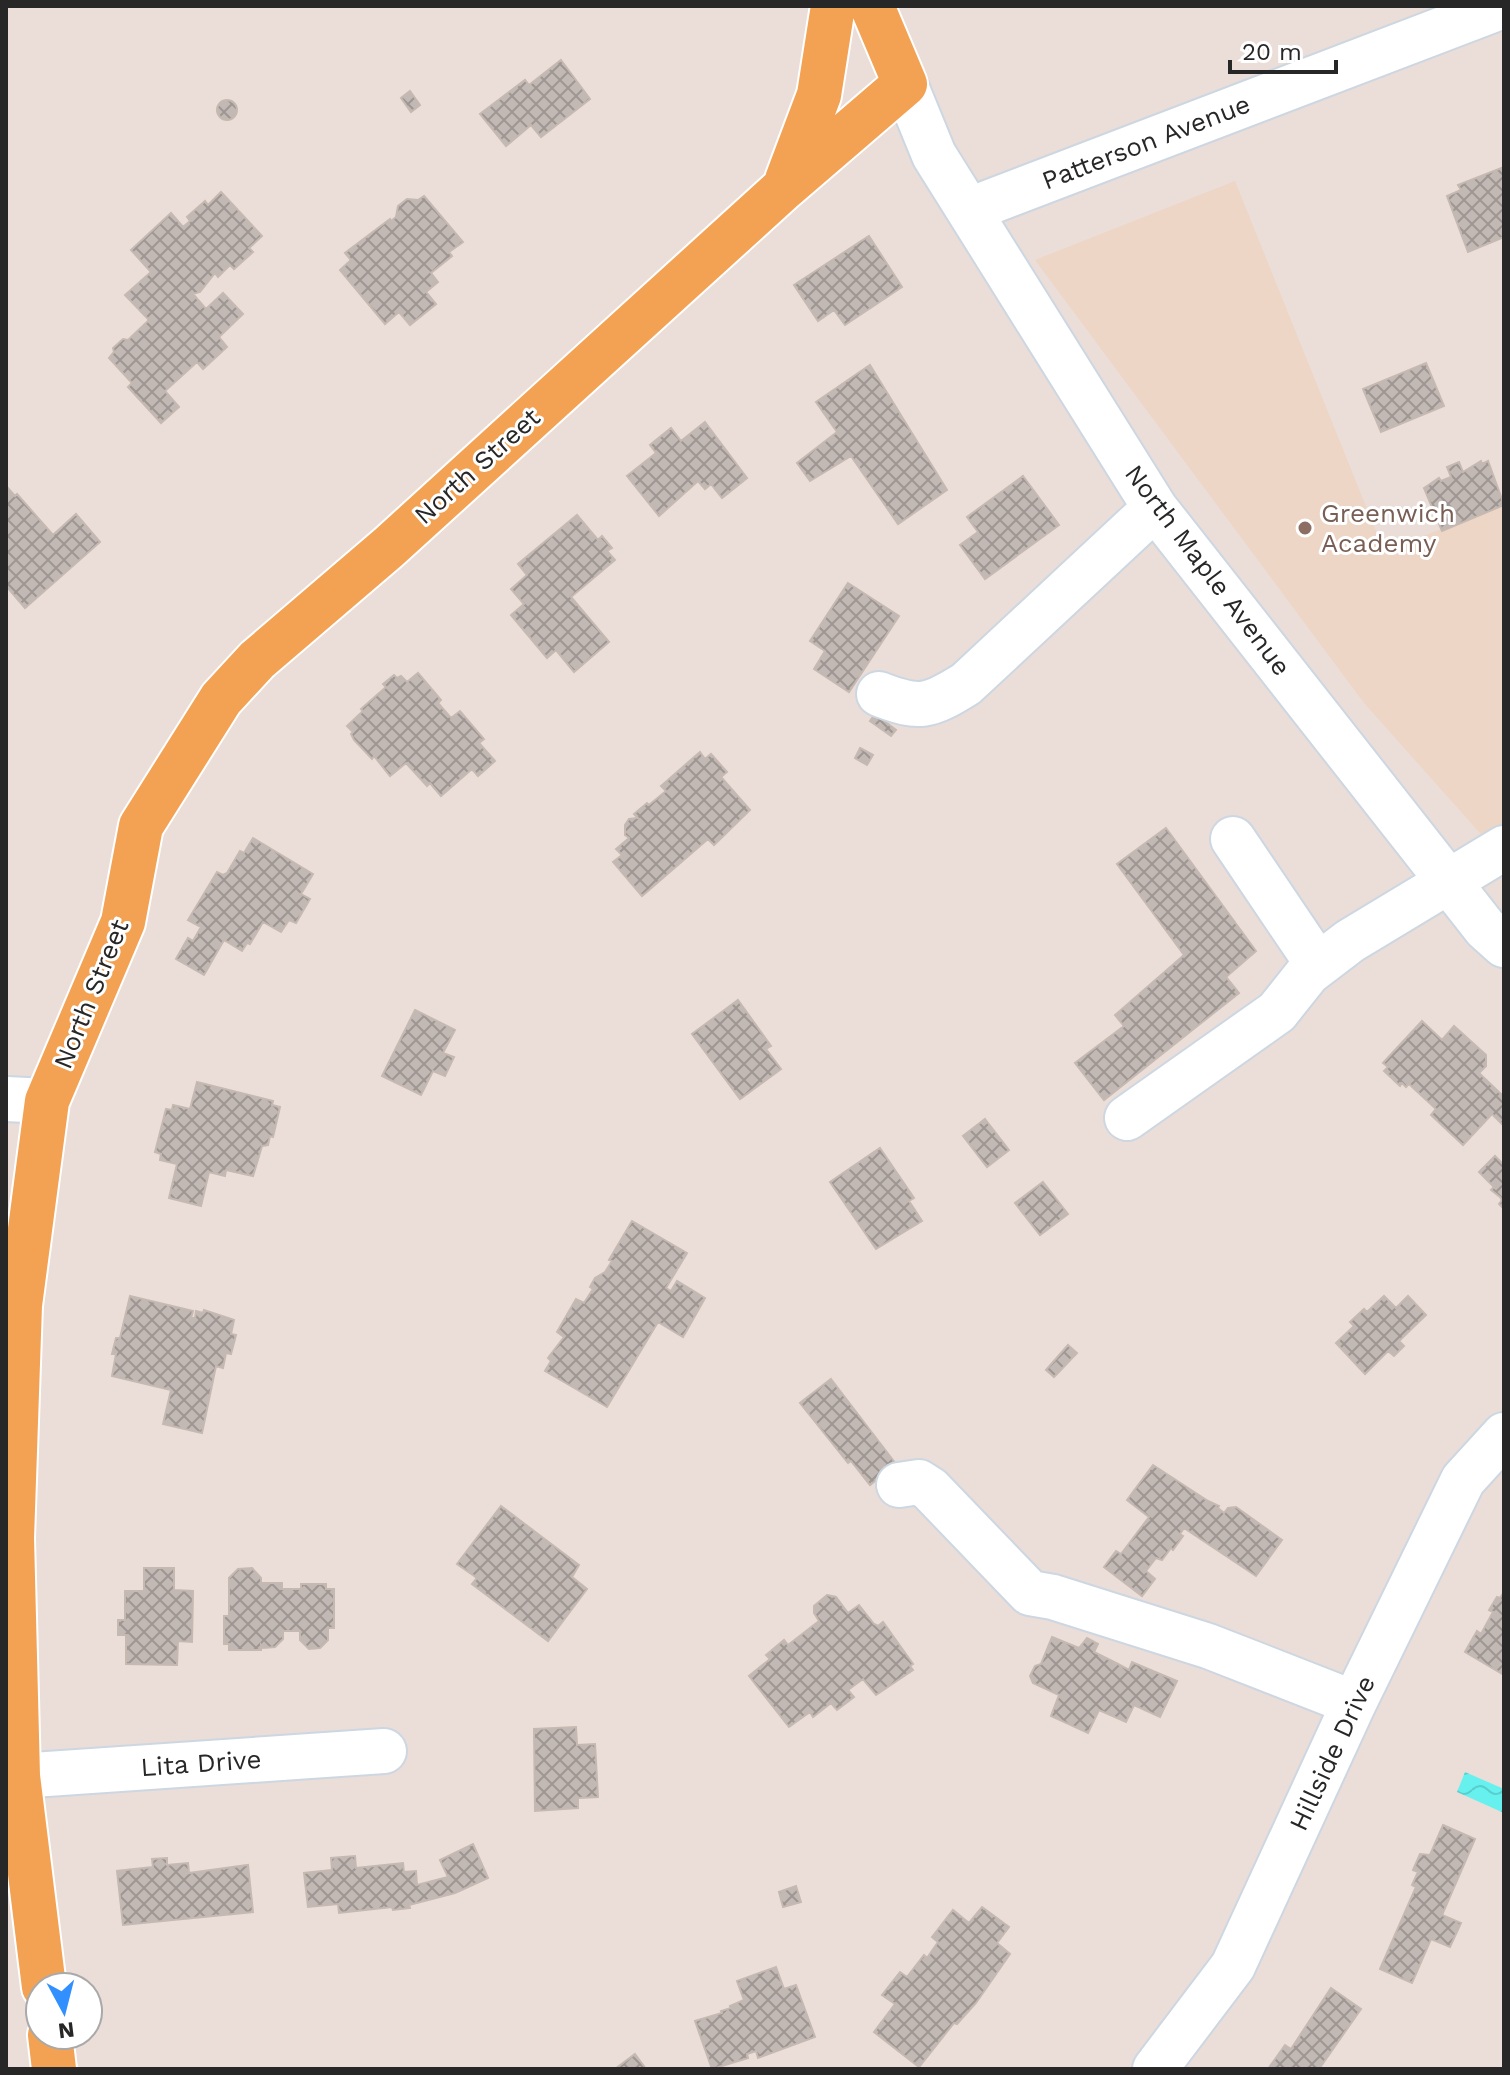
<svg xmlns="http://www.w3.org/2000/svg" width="1510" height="2075" font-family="'Work Sans',sans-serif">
<defs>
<pattern id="water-waves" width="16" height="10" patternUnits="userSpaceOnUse" patternTransform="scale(2)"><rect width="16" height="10" fill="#66f1ef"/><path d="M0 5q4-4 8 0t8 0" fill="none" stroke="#58cfcd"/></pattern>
<pattern id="building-cross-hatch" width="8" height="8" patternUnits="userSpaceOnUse" patternTransform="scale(2)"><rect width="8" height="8" fill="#c2b9b4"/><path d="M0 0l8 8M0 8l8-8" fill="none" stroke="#9e9692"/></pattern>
</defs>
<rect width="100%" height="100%" fill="#ebddd8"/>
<path fill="#edd6c6" d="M1235 181 1384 551 1504 505V860L1364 703 1035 260Z"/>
<path fill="url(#water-waves)" d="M1465 1772 1504 1789V1813L1457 1792Z"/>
<path fill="url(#building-cross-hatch)" stroke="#c5b9b2" stroke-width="2" d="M561 60 590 99 541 137 531 125 506 146 480 114 525 80 529 85Z
M410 91 420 105 411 112 401 98Z
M217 110a10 10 0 1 1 20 0a10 10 0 1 1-20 0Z
M1504 167V237L1468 252 1447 196 1461 190 1458 185Z
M221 192 262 236 249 248 253 252 234 269 230 265 218 277 215 273 200 292 193 294 206 309 223 293 243 314 219 337 227 347 203 369 197 362 165 391 179 407 161 423 128 387 132 383 109 358 114 352 113 348 123 339 128 340 149 320 125 295 151 272 131 250 171 213 183 227 190 221 187 217 205 201 208 205Z
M424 196 463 242 449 252 452 256 431 273 438 282 426 292 436 304 410 325 399 312 385 324 340 270 351 260 345 253 390 219 391 221 396 217 398 206 407 199 418 200Z
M869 236 902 287 845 325 834 310 818 321 794 285Z
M1426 363 1444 406 1381 432 1363 389Z
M870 365 947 490 898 524 851 456 810 481 797 463 837 432 816 402Z
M705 422 747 478 722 498 711 484 705 489 698 481 659 516 627 476 656 453 650 445 671 428 681 441Z
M1481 461 1482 464 1488 461 1504 505 1442 531 1424 488 1439 478 1441 481 1451 477 1447 467 1459 462 1463 472Z
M1023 476 1059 525 985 579 960 545 978 532 967 517Z
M6 486 15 496 17 494 53 535 76 514 100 542 25 608 6 586Z
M577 515 598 540 602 536 612 548 607 551 615 560 571 597 609 642 574 672 556 650 547 658 511 615 524 604 511 589 527 575 518 564Z
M848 583 899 616 849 692 814 669 825 651 810 641Z
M418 673 441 700 438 703 451 718 460 711 484 739 479 743 495 761 478 776 472 769 441 796 430 783 427 786 406 763 390 776 374 756 372 759 354 740 351 734 353 732 347 726 363 711 361 709 386 687 383 684 394 675 397 678 401 676 407 682Z
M875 714 896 730 891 736 870 721Z
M860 748 873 755 867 765 855 758Z
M700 752 705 759 711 754 727 772 721 777 750 810 714 845 708 839 642 896 613 862 622 855 616 849 629 838 625 835V825L629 819 638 818 634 814 647 803 649 805 666 791 661 786Z
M1166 828 1256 951 1226 977 1239 993 1104 1100 1075 1063 1124 1026 1115 1015 1184 955 1117 864Z
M253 838 313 874 301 894 310 899 296 923 289 920 281 932 263 922 250 944 247 943 242 951 224 940 204 975 176 959 188 938 193 941 201 927 188 920 217 872 223 875 227 873 240 851 244 853Z
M738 1000 771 1046 766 1049 781 1069 740 1099 692 1034Z
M415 1010 455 1030 443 1053 454 1057 445 1076 433 1071 421 1095 382 1076Z
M1422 1021 1442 1040 1454 1026 1486 1055V1066L1479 1073 1502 1095 1504 1092V1126L1492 1114 1463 1145 1431 1115 1436 1109 1409 1084 1406 1087 1402 1083 1400 1086 1384 1071 1388 1067 1383 1063Z
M197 1082 273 1101 272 1105 280 1107 273 1137 270 1136 268 1145 262 1146 253 1176 226 1170 225 1176 209 1172 201 1206 169 1198 177 1164 160 1160 161 1154 155 1152 166 1109 172 1110 173 1105 190 1109Z
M985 1119 1009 1150 987 1167 963 1136Z
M880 1148 914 1198 909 1201 922 1221 876 1249 830 1182Z
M1495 1156 1504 1165V1209L1499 1204 1502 1200 1500 1197 1491 1190 1494 1187 1479 1172Z
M1043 1182 1068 1214 1040 1235 1015 1203Z
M632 1221 687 1253 666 1288 671 1291 677 1281 705 1298 683 1337 658 1322 607 1407 545 1371 551 1361 548 1358 564 1337 557 1332 576 1299 584 1303 593 1289 590 1287 595 1278 605 1272 612 1261 609 1260Z
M130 1296 193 1311 191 1318H195L196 1311 203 1313 204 1310 234 1320 231 1334 236 1335 231 1354 226 1353 223 1368 216 1366 202 1433 163 1424 171 1390 112 1376 116 1354H112L116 1338H120Z
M1384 1296 1396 1308 1408 1296 1426 1315 1399 1341 1404 1346 1394 1356 1388 1351 1365 1374 1336 1343 1354 1326 1350 1322 1364 1309 1367 1312Z
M1068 1345 1077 1353 1054 1377 1046 1370Z
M831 1379 896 1464 870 1485 851 1461 848 1463 800 1403Z
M1153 1465 1208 1501 1219 1506 1218 1508 1224 1513 1228 1508 1236 1507 1282 1540 1256 1576 1184 1528 1180 1534 1183 1536 1173 1550 1171 1548 1162 1560 1156 1558 1146 1571 1155 1579 1142 1596 1104 1567 1116 1551 1121 1554 1149 1517 1127 1500Z
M501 1506 579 1565 572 1577 587 1589 548 1641 472 1584 477 1578 457 1564Z
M144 1568H174V1590L193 1591 192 1642 178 1641 177 1665 126 1664V1635H118V1620H125V1591H144Z
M252 1568 261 1578V1583H282V1589H301V1584H326V1589H334V1628H328V1640L320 1648 309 1649 300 1640V1631H283V1639L275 1647 263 1648 261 1645V1650H229V1644H224V1616H229V1578L238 1569Z
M1504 1592V1675L1465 1652 1477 1631 1481 1634 1493 1612 1489 1610 1497 1597 1500 1598Z
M827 1595 836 1597 848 1613 859 1605 874 1624 878 1626 883 1622 913 1664 910 1666 913 1670 876 1695 863 1679 848 1690 854 1697 837 1710 831 1703 813 1717 810 1712 789 1727 749 1676 770 1659 766 1655 784 1640 788 1645 819 1621 814 1613V1606Z
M1052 1637 1079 1648 1087 1638 1098 1644 1094 1652 1118 1664 1129 1670 1132 1662 1177 1681 1160 1717 1134 1705 1126 1722 1099 1710 1088 1733 1051 1716 1059 1695 1033 1683 1030 1676 1035 1666 1041 1664Z
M576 1727 577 1745 595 1744 598 1797 578 1798V1808L535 1811 534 1729Z
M1443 1825 1475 1839 1442 1915 1461 1923 1450 1947 1431 1939 1412 1983 1380 1969 1416 1887 1412 1885 1418 1872 1413 1870 1420 1854 1430 1855Z
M473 1844 488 1878 455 1893 409 1905 410 1908 393 1910 392 1907 339 1913 338 1904 308 1907 304 1873 332 1870 331 1858 355 1856 356 1868 403 1863 404 1872 416 1871 417 1885 448 1877 440 1860Z
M167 1858V1865L188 1863 189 1873 248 1865 253 1912 123 1925 117 1871 153 1867 152 1859Z
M796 1886 801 1902 783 1907 779 1892Z
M982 1907 1009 1927 997 1943 1010 1954 976 2003 957 2024 954 2023 919 2067 874 2032 895 2004 882 1995 900 1972 907 1977 924 1955 927 1958 938 1942 932 1937 953 1910 969 1923Z
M776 1967 784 1989 796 1985 815 2037 758 2058 756 2051 747 2054 748 2058 712 2069 695 2021 722 2013 721 2011 731 2008 730 2006 744 2000 737 1981Z
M1331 1988 1361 2009 1319 2069H1268L1285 2045 1291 2049Z
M635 2054 646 2069H615Z"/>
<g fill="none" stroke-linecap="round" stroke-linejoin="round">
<defs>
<path id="minor" d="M905 84 934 155 1155 508 1485 928 1504 945
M969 210 1503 6
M879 694C920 710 929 707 966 684L1155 508
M1233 839 1318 965
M6 1099 47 1101
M1127 1118 1277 1012 1308 973 1350 941 1504 848
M899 1485 919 1482 930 1489 1030 1593 1053 1597 1208 1646 1354 1703
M18 1776 384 1751
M1155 2069 1233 1966 1354 1703 1463 1480 1504 1435"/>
<path id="major" d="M787 180 819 95 833 6
M44 1987 18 1776 12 1538 20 1305 47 1101 123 922 141 826 221 699 257 660 389 547 784 188 905 84 872 6
M50 2035 54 2069"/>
</defs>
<use href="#minor" stroke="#cdd7e1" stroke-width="48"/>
<use href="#major" stroke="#fff" stroke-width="48"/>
<use href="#minor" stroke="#fff" stroke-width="44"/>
<use href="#major" stroke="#f3a254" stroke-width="44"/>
</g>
<circle fill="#8d6e63" stroke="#fff" stroke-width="3" cx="1305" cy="528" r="8"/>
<g text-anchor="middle" stroke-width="6" stroke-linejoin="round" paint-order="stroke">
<g font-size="26" fill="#272727" stroke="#fff">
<text transform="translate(1146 142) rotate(-21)" y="9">Patterson Avenue</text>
<text transform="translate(477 466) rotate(-42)" y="9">North Street</text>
<text transform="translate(1208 570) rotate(53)" y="9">North Maple Avenue</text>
<text transform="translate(91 994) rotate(-68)" y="9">North Street</text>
<text transform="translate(1332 1753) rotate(-65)" y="9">Hillside Drive</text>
<text transform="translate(201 1763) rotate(-4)" y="9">Lita Drive</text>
</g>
<g font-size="26" fill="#785e54" stroke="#fff" text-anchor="start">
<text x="1321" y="522">Greenwich<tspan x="1321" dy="30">Academy</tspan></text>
</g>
</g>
<rect width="1510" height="2075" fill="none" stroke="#272727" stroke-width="16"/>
<g transform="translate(64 2011) rotate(173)"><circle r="38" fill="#ffffff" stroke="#a9a9a9" stroke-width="2"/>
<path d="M0-6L14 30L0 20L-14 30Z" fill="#3190fe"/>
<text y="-12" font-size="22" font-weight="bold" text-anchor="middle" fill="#272727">N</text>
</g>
<path d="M1230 60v12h106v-12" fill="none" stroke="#272727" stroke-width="4"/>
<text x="1242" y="60" font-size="24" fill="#272727" stroke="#ffffff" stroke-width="6" paint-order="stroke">20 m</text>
</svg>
